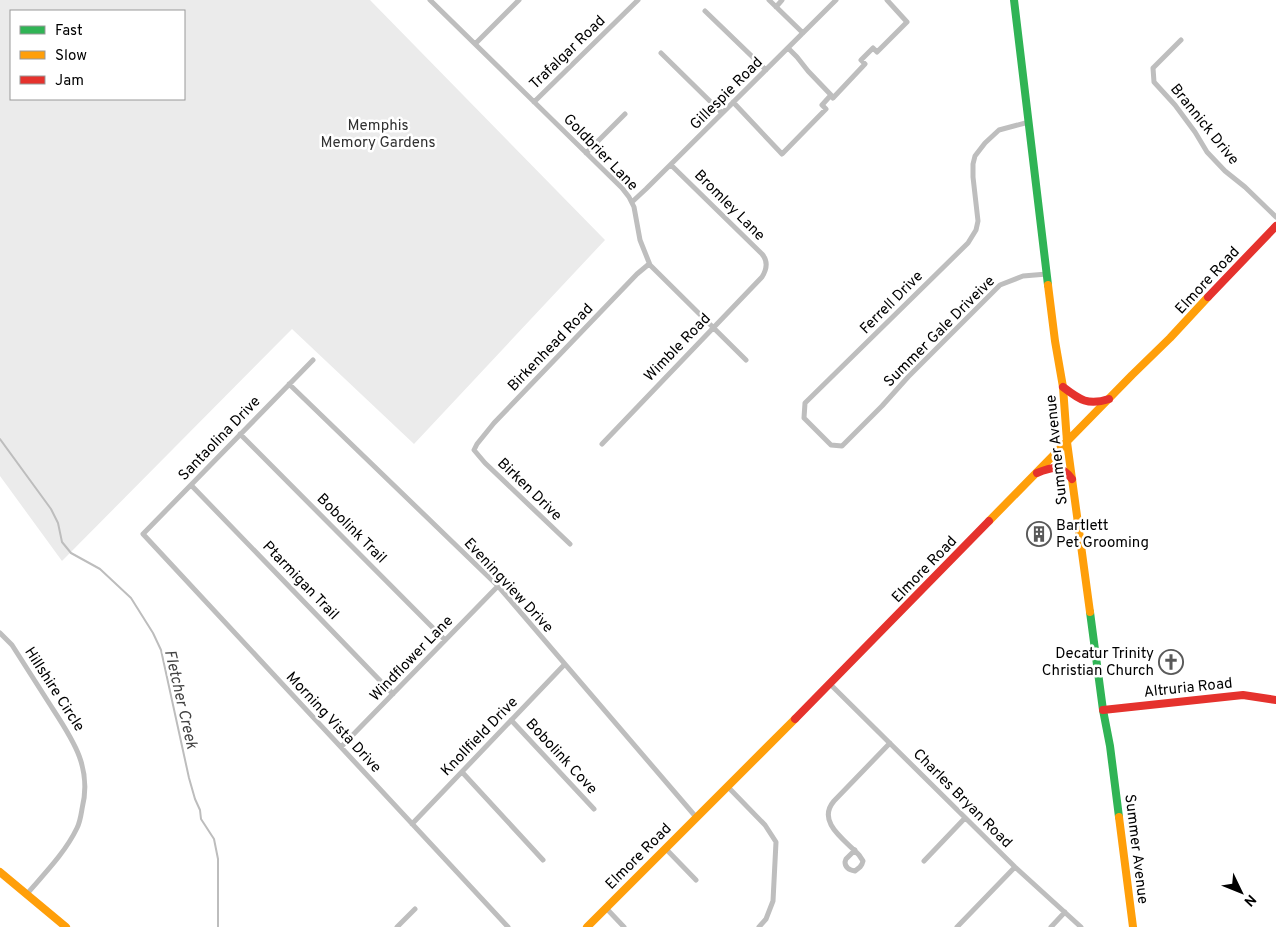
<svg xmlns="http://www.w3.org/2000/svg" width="1276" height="927" font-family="Overpass,sans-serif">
<rect width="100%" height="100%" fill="#fff"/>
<path fill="#ebebeb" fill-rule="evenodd" d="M0 0H370L605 240 414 444 292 329 62 561 0 476ZM184 11V99H11V11Z"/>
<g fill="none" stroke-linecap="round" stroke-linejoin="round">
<path stroke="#bdbdbd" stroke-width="2" d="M0 439 51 509 58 523 62 542 71 553 100 569 131 598 153 633 161 650 189 778 195 799 200 810 201 819 214 839 218 859V927"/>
<path stroke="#bebebe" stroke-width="5" d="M430 0 622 188 629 197 634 207 640 240 650 265 746 360
M769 0 803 33
M776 7 782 0
M705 11 766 70
M1181 40 1153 68 1154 82 1175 105 1195 132 1207 152 1225 171 1245 187 1276 217
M475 44 519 0
M788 48 797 57 808 71 831 95
M661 53 722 113
M534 102 638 0
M733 102 782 154 826 109 822 105 831 95 833 98 865 64 861 60 873 48 877 52 907 22 887 0
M1029 122 999 130 985 143 975 156 973 164V177L978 221 976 230 968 243 805 403 804 418 831 445 842 446 882 406 908 377 1000 285 1023 276 1047 274
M586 153 625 114
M632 202 646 189 836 0
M313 360 143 534 508 927
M289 384 498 586 696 817
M240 434 445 640
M602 444 762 277C767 269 768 261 762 254L671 165
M191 485 393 694
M570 544 485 463 474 450 477 444 494 423 637 274 649 264
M0 633 12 645C24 664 37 684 49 703 71 737 93 766 82 809 81 815 80 822 77 828 65 853 44 874 26 895
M830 684 1015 867 1081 927
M511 720 594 809
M341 747 498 586
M462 772 543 860
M728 787 765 825 776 842 773 901 766 919 759 927
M412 824 564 665
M665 848 696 880
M855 850 846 859 845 862C845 867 849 870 855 871L860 867 862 864 863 861 859 855C845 840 816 822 834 801L890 743
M924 861 965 818
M606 908 624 927
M397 927 415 909
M957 927 1015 867
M1051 927 1065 912"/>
<path stroke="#30b455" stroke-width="8" d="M1014 0 1048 285
M1090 612 1103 710 1110 746 1119 817"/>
<path stroke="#ff9f0a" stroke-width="8" d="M1048 285 1055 341 1063 387 1067 442 1090 612
M989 521 1132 375 1170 338 1208 297
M1119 817 1133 927
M0 872 66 927
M587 927 795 719"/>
<path stroke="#e5322d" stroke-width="8" d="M1208 297 1276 226
M1063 387C1080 400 1088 406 1109 399
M1037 473C1052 467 1061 464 1072 479
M1103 710 1243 695 1276 700
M795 719 989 521"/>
</g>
<defs>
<symbol id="building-ring" viewBox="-11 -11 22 22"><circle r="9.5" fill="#fff" stroke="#595959" stroke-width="1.5"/><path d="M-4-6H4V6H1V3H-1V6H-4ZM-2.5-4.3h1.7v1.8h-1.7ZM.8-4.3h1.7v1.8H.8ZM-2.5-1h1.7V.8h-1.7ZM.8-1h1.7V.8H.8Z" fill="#595959"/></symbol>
<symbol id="church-ring" viewBox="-11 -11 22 22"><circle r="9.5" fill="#fff" stroke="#595959" stroke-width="1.5"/><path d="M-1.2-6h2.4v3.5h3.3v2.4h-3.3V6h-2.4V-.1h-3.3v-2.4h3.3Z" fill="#595959"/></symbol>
</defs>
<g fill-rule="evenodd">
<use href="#building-ring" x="1025" y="520" width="28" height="28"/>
<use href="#church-ring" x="1157" y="648" width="28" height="28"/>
</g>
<g text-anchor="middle" stroke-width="5" stroke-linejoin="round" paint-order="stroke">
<g font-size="15" fill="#000" stroke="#fff">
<text transform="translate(567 52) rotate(-44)" y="5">Trafalgar Road</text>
<text transform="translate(726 93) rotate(-45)" y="5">Gillespie Road</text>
<text transform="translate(1205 124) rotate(51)" y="5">Brannick Drive</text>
<text transform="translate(601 152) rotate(46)" y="5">Goldbrier Lane</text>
<text transform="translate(730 205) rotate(45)" y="5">Bromley Lane</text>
<text transform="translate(1207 280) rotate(-47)" y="5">Elmore Road</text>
<text transform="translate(891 302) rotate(-45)" y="5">Ferrell Drive</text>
<text transform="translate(939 331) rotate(-45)" y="5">Summer Gale Driveive</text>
<text transform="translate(550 347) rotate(-46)" y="5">Birkenhead Road</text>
<text transform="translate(677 347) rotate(-46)" y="5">Wimble Road</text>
<text transform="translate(219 438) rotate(-46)" y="5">Santaolina Drive</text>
<text transform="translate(1056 450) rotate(-96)" y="5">Summer Avenue</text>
<text transform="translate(530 489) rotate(44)" y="5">Birken Drive</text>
<text transform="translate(352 528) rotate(45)" y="5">Bobolink Trail</text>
<text transform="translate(924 569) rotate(-46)" y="5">Elmore Road</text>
<text transform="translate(301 580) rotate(46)" y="5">Ptarmigan Trail</text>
<text transform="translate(509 585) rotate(47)" y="5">Eveningview Drive</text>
<text transform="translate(411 658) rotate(-46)" y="5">Windflower Lane</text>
<text transform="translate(1188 687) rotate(-6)" y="5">Altruria Road</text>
<text transform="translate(55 689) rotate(57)" y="5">Hillshire Circle</text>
<text transform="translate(334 722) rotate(47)" y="5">Morning Vista Drive</text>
<text transform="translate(479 736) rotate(-46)" y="5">Knollfield Drive</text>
<text transform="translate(562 756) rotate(47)" y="5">Bobolink Cove</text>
<text transform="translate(963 798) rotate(45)" y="5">Charles Bryan Road</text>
<text transform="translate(1137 849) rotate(83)" y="5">Summer Avenue</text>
<text transform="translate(638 856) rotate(-45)" y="5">Elmore Road</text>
</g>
<g font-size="15" fill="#313131" stroke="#fff">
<text x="378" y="130">Memphis<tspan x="378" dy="17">Memory Gardens</tspan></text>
</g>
<g font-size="15" fill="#000" stroke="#fff" text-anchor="start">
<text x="1056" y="530">Bartlett<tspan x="1056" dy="17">Pet Grooming</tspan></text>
<text x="1154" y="658" text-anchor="end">Decatur Trinity<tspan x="1154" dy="17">Christian Church</tspan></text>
</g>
<g font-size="16" font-style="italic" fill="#424242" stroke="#fff">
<text transform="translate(182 699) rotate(77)" y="6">Fletcher Creek</text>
</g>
</g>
<rect x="10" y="10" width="175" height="90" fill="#ffffff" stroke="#999999"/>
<rect x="20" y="26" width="25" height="8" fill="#30b455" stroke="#999999"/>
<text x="55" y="35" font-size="15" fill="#000000">Fast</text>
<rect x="20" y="51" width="25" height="8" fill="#ff9f0a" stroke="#999999"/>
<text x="55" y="60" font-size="15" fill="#000000">Slow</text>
<rect x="20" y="76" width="25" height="8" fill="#e5322d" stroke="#999999"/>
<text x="55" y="85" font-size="15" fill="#000000">Jam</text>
<g transform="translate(1241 892) rotate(133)" stroke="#ffffff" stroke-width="4" paint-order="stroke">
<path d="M0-4L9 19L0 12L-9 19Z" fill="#000000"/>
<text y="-8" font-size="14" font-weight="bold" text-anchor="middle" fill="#000000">N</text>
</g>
</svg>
